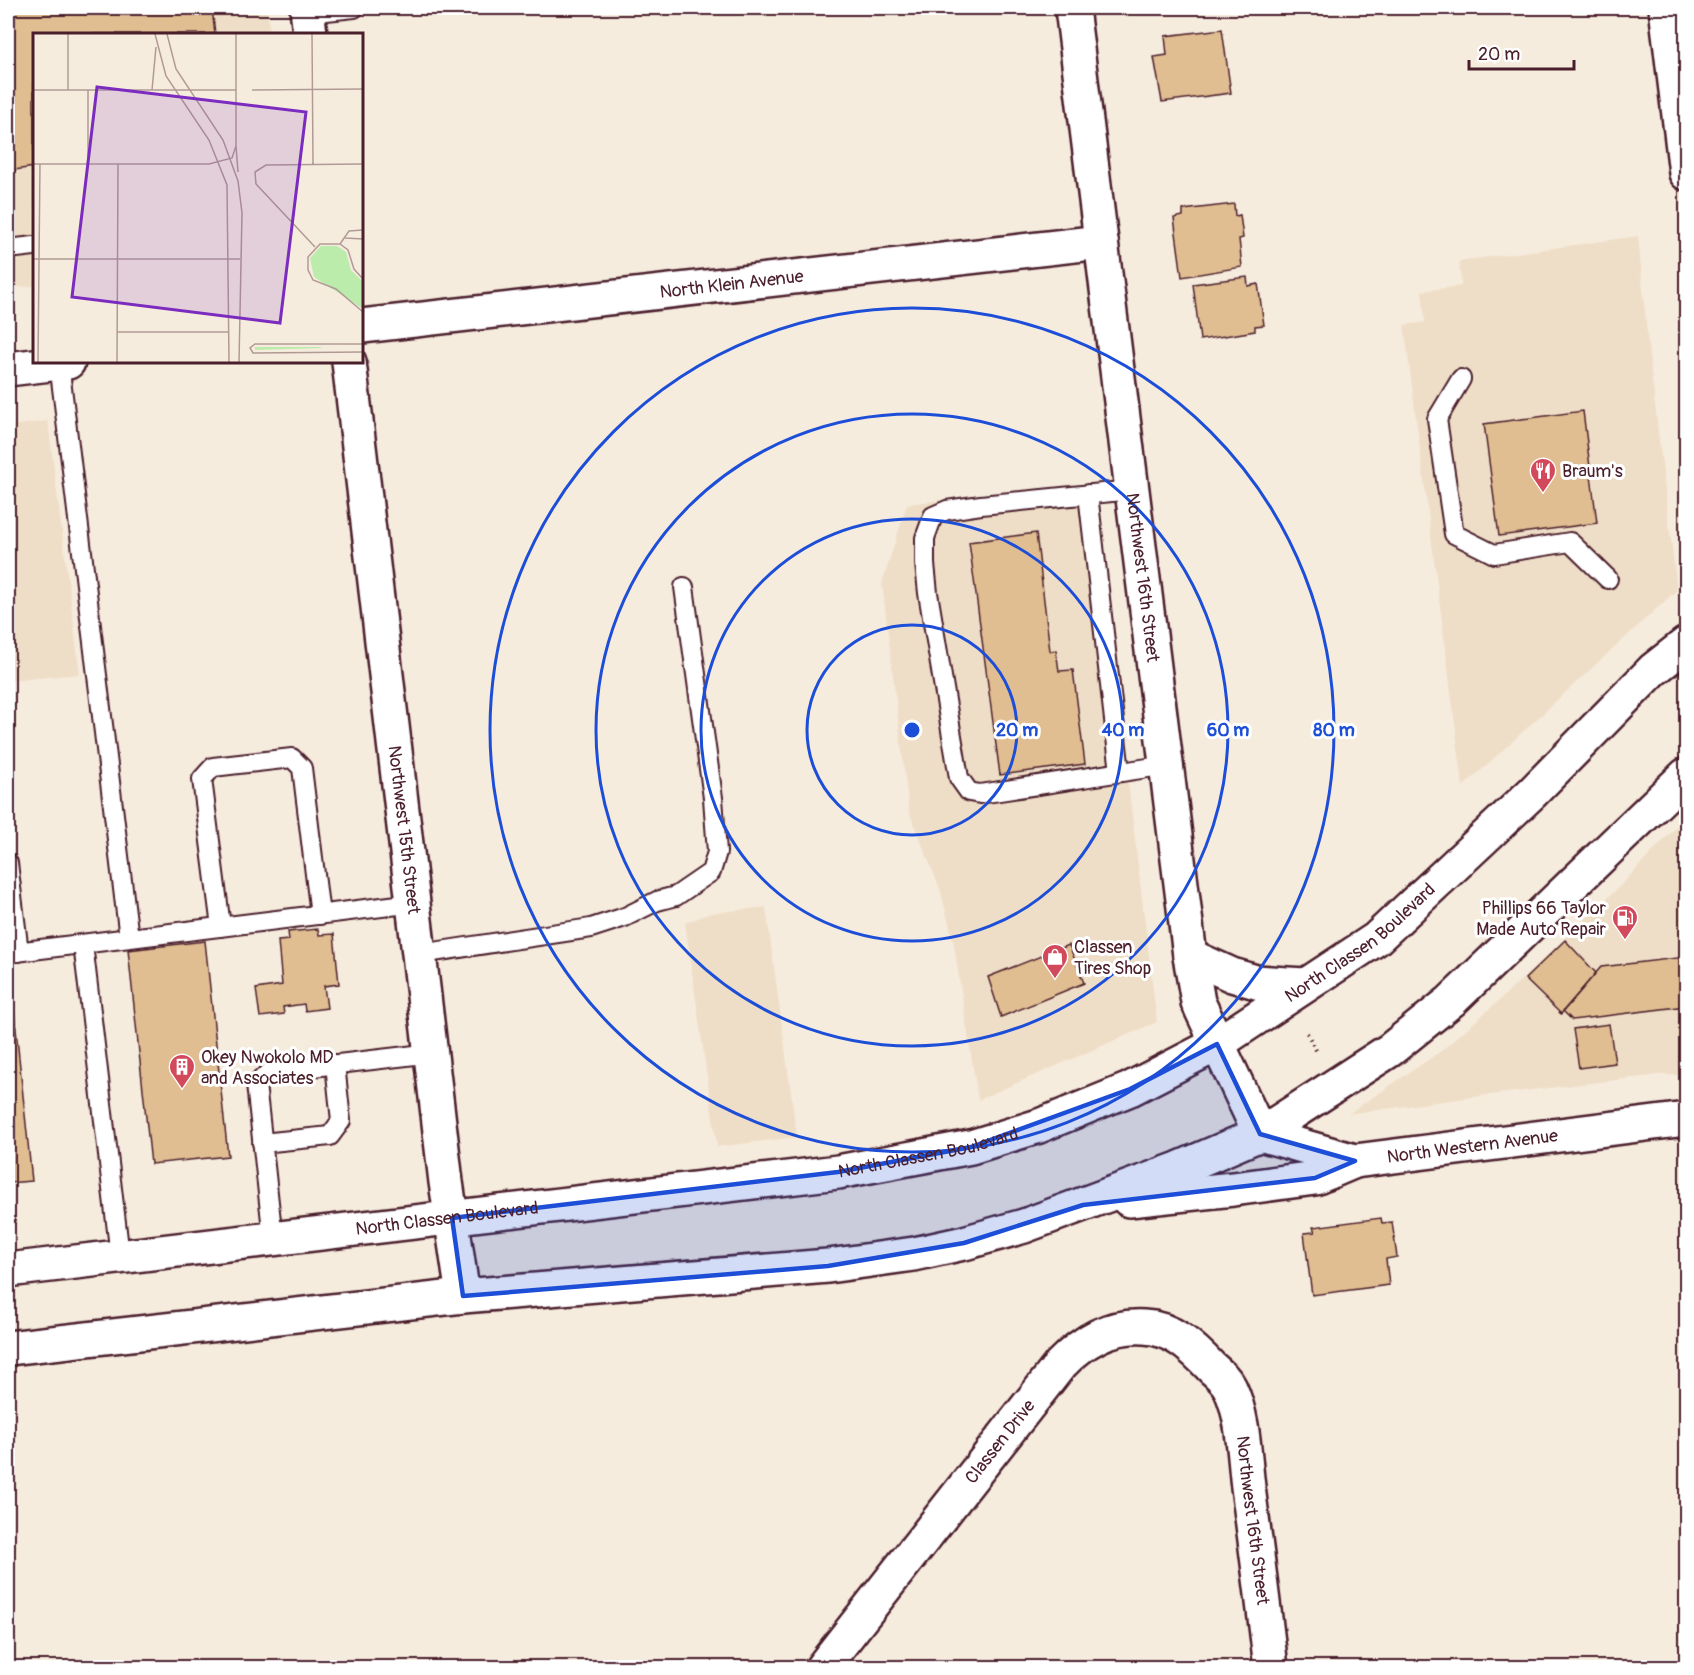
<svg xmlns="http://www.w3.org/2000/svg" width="1694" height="1675" font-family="Pangolin,sans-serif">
<rect width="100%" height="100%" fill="#f6ecde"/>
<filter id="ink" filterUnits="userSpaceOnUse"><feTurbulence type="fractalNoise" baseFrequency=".0167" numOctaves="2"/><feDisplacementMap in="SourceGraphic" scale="12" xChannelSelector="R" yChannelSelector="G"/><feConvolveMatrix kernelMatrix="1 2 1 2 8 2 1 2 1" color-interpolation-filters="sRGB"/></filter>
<g filter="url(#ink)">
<path fill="#efdec7" d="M8 8H267L270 34H34V286L8 288Z
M1638 236 1649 354 1677 590 1463 787 1404 325 1425 322 1422 291 1461 286 1459 261Z
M48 421 80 674 8 681V426Z
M1092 483 1157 1022 978 1100 953 939 940 889 909 812 882 583 907 504Z
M1686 809V1075H1660L1481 1096 1348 1114 1441 1051 1504 996 1621 885 1679 824 1681 815Z
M766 907 797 1137 717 1147 685 923 710 913Z"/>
<path fill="#e0be92" stroke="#4a1f2b" stroke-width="1.5" d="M8 8H212L215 34H34V167L8 171Z
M1222 29 1231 93 1162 102 1154 57 1167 55 1165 36Z
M1234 204 1235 216 1240 215 1243 238 1239 239 1242 267 1182 277 1174 218 1183 216V210Z
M1247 277 1248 286 1258 284 1264 325 1255 326V331L1200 340 1193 284Z
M1583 411 1597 523 1499 536 1484 424Z
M1036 533 1050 651 1056 650 1059 671 1073 670 1085 764 1000 775 969 542Z
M318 929 319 935 334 934 339 984 324 986 327 1008 305 1011 304 1004 283 1007 284 1014 260 1017 256 989 282 985 278 941 289 940 288 932Z
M1565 940 1596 973 1561 1014 1525 979Z
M205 941 228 1156 151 1164 128 950Z
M1069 945 1084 983 1001 1017 988 977Z
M1686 957V1006L1572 1020 1563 1011 1601 967Z
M8 972H10L32 1181 8 1183Z
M1609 1024 1615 1063 1579 1068 1573 1029Z
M1381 1218 1382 1223 1392 1222 1397 1257 1386 1259 1389 1285 1312 1295 1304 1233 1315 1232 1313 1227Z"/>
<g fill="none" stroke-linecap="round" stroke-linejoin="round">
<defs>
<path id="lane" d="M308 13 354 8
M8 249 34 246
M59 363 129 938
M1461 379 1437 419 1454 534 1494 554 1570 542 1608 579
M1132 490 981 505 947 510 933 516 925 538V564L928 593 959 778 969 792 980 794 1167 765
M1088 494 1120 772
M8 863 19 952
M221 927 202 779 213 767 292 758 302 768 320 915
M83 944 120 1256
M8 953 414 903
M420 954 591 928 625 917 657 901 676 896 711 872 717 852 713 798 684 587
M262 1143 330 1136 341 1121 335 1064
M273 1239 256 1084 270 1072 432 1053"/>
<g id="street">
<path d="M307 8 310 34"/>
<path d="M1666 8 1686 173"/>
<path id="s1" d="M362 326 1101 242"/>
<path id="s2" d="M349 362 446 1182 463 1296"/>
<path d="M8 369 68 362"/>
<path id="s3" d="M822 1668 1060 1365C1083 1341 1109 1325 1144 1327 1172 1328 1193 1348 1212 1368 1219 1374 1226 1380 1230 1388 1244 1418 1244 1455 1248 1487 1256 1547 1264 1607 1271 1668"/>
</g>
<g id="secondary">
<path id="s4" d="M1072 8 1190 956 1198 1002 1260 1134 1355 1161 1686 1119"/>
</g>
<g id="primary">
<path d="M1190 956 1232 975 1256 982 1305 985"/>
<path d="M1129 1200 1233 1189 1315 1178 1355 1161"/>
<path id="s5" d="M8 1270 838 1172 971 1147 1039 1126 1130 1089 1217 1044 1376 939 1532 793 1653 670 1686 644"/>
<path d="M8 1348 463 1296 828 1266 914 1254 964 1243 1024 1226 1178 1169 1260 1134 1390 1050 1451 1001 1686 775"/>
</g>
</defs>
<use href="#lane" stroke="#4a1f2b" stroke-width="22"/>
<use href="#street" stroke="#4a1f2b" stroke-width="38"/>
<use href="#secondary" stroke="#4a1f2b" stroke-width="38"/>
<use href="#primary" stroke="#4a1f2b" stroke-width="38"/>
<path stroke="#4a1f2b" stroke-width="4" stroke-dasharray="1.5 4.5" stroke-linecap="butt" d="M1307 1033 1318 1054"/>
<use href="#lane" stroke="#fff" stroke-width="18"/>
<use href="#street" stroke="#fff" stroke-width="33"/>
<use href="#secondary" stroke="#fff" stroke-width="33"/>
<use href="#primary" stroke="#fff" stroke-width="33"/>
</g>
</g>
<path fill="#1d4ed8" fill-opacity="0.2" stroke="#1d4ed8" stroke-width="4.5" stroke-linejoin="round" d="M1217 1044 1260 1134 1355 1161 1315 1178 1083 1205 964 1243 828 1266 463 1296 452 1218 838 1172 971 1147 1130 1089Z"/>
<g fill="none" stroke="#1d4ed8" stroke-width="3">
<circle cx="912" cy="730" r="105"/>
<circle cx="912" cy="730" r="211"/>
<circle cx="912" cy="730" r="316"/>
<circle cx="912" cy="730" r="422"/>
</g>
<defs>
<symbol id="restaurant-pin" viewBox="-11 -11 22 30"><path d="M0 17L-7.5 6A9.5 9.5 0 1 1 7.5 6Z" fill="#d1495b" stroke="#fff"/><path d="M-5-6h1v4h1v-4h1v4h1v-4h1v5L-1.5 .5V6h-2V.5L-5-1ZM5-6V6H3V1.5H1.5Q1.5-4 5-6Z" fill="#fff"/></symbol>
<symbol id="fuel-pin" viewBox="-11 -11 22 30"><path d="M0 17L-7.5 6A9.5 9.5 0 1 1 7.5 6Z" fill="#d1495b" stroke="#fff"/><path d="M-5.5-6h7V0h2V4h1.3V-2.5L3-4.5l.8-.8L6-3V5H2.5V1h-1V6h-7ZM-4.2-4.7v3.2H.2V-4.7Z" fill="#fff"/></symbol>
<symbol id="shop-pin" viewBox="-11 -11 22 30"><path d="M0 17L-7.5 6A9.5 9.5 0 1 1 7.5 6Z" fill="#d1495b" stroke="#fff"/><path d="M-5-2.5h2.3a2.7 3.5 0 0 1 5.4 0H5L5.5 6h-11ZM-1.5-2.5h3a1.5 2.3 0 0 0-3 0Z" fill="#fff"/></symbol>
<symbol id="building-pin" viewBox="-11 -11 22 30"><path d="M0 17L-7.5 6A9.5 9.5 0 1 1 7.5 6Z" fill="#d1495b" stroke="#fff"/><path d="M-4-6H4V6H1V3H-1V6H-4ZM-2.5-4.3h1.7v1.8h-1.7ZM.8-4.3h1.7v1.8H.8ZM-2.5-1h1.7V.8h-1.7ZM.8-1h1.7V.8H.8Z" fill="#fff"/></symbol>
</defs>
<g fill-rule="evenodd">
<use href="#restaurant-pin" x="1528" y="456" width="30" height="40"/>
<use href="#fuel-pin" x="1610" y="903" width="30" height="40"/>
<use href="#shop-pin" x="1040" y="942" width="30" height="40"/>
<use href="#building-pin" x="167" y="1052" width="30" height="40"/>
</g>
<g text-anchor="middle" stroke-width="6" stroke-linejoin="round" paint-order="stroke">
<g font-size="18" fill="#4a1f2b" stroke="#fff">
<text dy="6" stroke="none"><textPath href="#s1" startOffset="372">North Klein Avenue</textPath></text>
<text dy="6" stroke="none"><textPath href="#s4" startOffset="574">Northwest 16th Street</textPath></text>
<text dy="6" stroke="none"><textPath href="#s2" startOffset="471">Northwest 15th Street</textPath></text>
<text dy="6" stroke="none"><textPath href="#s5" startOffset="1414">North Classen Boulevard</textPath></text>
<text dy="6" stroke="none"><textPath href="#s4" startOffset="1365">North Western Avenue</textPath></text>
<text dy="6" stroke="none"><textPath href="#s5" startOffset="928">North Classen Boulevard</textPath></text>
<text dy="6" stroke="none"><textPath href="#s5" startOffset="442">North Classen Boulevard</textPath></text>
<text dy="6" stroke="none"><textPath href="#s3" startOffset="288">Classen Drive</textPath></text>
<text dy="6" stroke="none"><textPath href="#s3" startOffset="724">Northwest 16th Street</textPath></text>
</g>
<g font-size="18" fill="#4a1f2b" stroke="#fff" text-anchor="start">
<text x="1562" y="477">Braum's</text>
<text x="1606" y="914" text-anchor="end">Phillips 66 Taylor<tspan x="1606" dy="21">Made Auto Repair</tspan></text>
<text x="1074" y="953">Classen<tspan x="1074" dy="21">Tires Shop</tspan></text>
<text x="201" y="1063">Okey Nwokolo MD<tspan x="201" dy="21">and Associates</tspan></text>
</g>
</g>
<g transform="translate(33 33)">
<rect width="330" height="330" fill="#f6ecde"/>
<path d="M288 213H304L313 219 318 237 330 249V276L281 244 277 225ZM222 314H287L289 315 222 317Z" fill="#bbecac"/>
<path fill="none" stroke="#b19a96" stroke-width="1.5" d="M122 1 133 43 176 107 194 152 196 329M134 1 143 36 190 107 205 148 209 180 206 329M279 1 280 131M0 57H203M35 57V1M119 57 123 14M219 57 330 56M203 113 205 139M0 131H176L199 125 203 113V1M55 131V57M312 205 330 206M307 211 316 198 330 197M282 214 223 151 222 139 233 132 330 131M0 226H207M330 246 321 236 315 217 307 211H287L275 224V237L280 247 303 256 330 279M84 299H196M330 311H222L217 315 220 320 330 319M5 329 7 131M84 329 85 131"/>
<path fill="#7b2cbf" fill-opacity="0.15" stroke="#7b2cbf" stroke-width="3" d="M64 54 273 79 247 290 39 264Z"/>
<rect width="330" height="330" fill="none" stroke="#4a1f2b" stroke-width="3"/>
</g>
<circle cx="912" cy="730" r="9" fill="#1d4ed8" stroke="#fff" stroke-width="3"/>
<g font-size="18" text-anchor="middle" font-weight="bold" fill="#1d4ed8" stroke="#fff" stroke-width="6" stroke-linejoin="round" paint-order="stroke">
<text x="1017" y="736">20 m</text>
<text x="1123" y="736">40 m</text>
<text x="1228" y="736">60 m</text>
<text x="1334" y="736">80 m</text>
</g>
<rect width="1694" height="1675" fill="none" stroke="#fff" stroke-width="30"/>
<rect x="15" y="15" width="1664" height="1645" fill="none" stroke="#4a1f2b" stroke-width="2" filter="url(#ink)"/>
<path d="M1469 60v9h105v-9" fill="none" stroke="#4a1f2b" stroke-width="3"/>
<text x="1478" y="60" font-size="18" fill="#4a1f2b" stroke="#ffffff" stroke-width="4.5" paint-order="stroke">20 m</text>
</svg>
